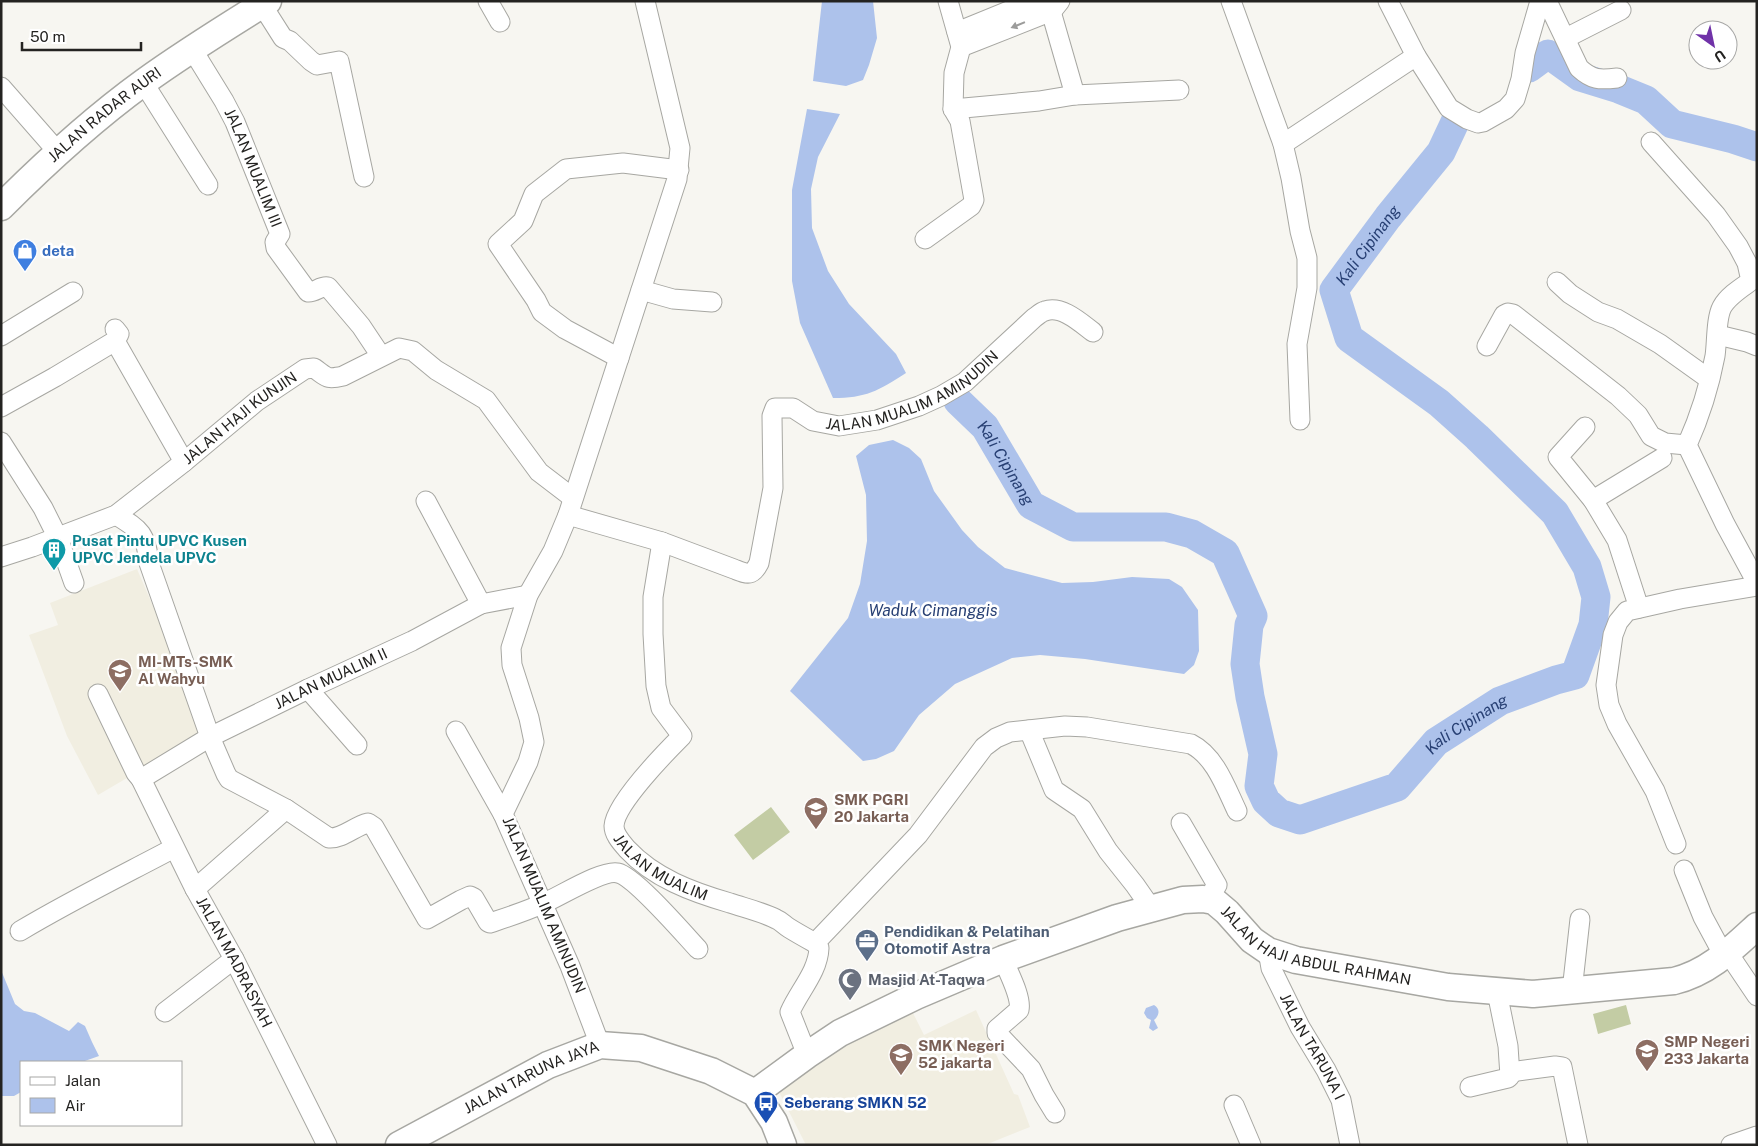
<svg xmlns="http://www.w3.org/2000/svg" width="1758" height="1146" font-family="'Public Sans',sans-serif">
<rect width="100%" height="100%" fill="#f7f6f1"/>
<path fill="#f1eee1" d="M137 569 207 731 98 795 67 736 29 635 58 625 50 603Z
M910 1007 924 1035 976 1010 1014 1094 1018 1095 1030 1127 985 1145H806L777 1088Z"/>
<path fill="#c3cca4" d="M771 807 790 832 753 860 734 835Z
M1626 1005 1631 1024 1598 1034 1593 1014Z"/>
<path fill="#adc2eb" d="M822 1H873L877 38 869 65 863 80 846 86 813 81Z
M807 109 840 114 818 157 811 189 812 228 828 271 849 304 896 354 906 373C878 391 866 398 833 398L800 323 792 281V190Z
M893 440 909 448 921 459 934 491 962 530 978 547 1005 568 1062 583 1093 582 1132 577 1169 579 1182 587 1198 610 1199 651 1194 665 1184 674 1085 659 1040 655 1012 658 955 684 919 715 894 751 876 759 863 761 790 691 848 618 860 584 867 541 866 495 856 456 869 445Z
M1 970 15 1004 24 1011 35 1013 69 1031 78 1022 85 1026 92 1042 99 1056 82 1062H21V1092L14 1096H1Z
M1154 1005C1161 1009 1159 1016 1154 1020L1158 1028 1153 1031 1149 1028 1151 1020 1147 1018 1144 1013 1146 1008Z"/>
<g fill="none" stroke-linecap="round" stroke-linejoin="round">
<g stroke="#adc2eb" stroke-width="29">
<path d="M1529 68 1548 54 1580 77 1619 89 1646 100 1672 124 1733 139 1757 147"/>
<path id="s1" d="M958 401 985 427 1031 505 1073 527H1166L1192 534 1225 553 1253 616 1249 625 1245 664 1250 697 1263 754 1259 786 1266 801 1279 813 1300 820 1397 787 1436 742 1500 701 1556 680 1575 675 1593 625 1596 597 1587 567 1555 513 1477 437 1439 403 1349 338 1334 290 1388 217 1441 152 1456 120"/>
</g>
<defs>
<g id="street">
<path d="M488 1 500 22"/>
<path d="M1048 1 1075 95"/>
<path d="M1231 1 1283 144 1291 178 1300 231 1307 258V288L1297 344 1300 420"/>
<path d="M1388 1 1416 56 1449 108 1467 119 1478 123 1483 122 1506 109 1515 99 1521 79 1525 53 1540 1"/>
<path d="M1547 1 1579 68C1592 80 1599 80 1617 78"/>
<path d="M262 5 283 38 290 41 311 61 317 65 339 61 364 177"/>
<path d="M957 32 1033 1"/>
<path d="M1566 38 1621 10"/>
<path d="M961 47 1052 11 1060 1"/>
<path id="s2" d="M192 49 224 101 235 122 280 234 275 242 276 248 308 292C315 293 321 285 328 287L361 326 381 356"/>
<path d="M143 82 208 185"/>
<path d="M1 87 58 152"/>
<path d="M953 109 1039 101 1075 95 1179 90"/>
<path d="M1651 142 1716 215 1738 246 1747 263 1751 281C1741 288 1728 296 1722 307 1716 318 1717 343 1715 356 1709 388 1700 416 1687 445L1725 524 1757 583"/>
<path d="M1283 144 1416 56"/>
<path d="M925 239 971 206 974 200 960 121 953 109 954 73 961 47 948 1"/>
<path d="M1557 282 1570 294 1598 312 1617 319 1660 344 1709 379"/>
<path d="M641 290 673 299 712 302"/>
<path d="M115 329 119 334 115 341 184 462"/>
<path d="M1718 335 1747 342 1757 346"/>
<path d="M1 336 73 292"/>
<path d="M1487 346 1504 315 1508 313 1513 314 1618 396 1638 415 1651 436 1665 443 1687 445"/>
<path d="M619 358 565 329 542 312 536 300 498 244 523 221 534 194 566 169 623 163 679 170"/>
<path d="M1 407 55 377 115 341"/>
<path d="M1585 427 1558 457 1593 500 1617 540 1639 608"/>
<path d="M1 442 43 508 58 538 74 583"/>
<path d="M1593 500 1662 458"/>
<path d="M426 501 481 604"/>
<path d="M116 515C141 530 146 534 149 563L210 737 226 774 229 779 286 809 329 838C342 839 355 826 368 823L374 827 427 919 461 900 470 896 474 898 488 922 490 923C508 917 527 911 544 903 559 897 603 869 618 873 635 877 684 934 698 949"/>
<path id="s3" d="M568 515 662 542 734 569C747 574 752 577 759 563L773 488 772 416 775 408H793L813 421 839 426 877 420 919 406 941 396 965 382 1034 318C1037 316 1041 312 1045 311 1062 305 1081 323 1093 332"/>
<path id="s4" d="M662 542 653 597V634L656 686 661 708 682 736C666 752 615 804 614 826 614 835 622 843 627 849 654 878 692 892 730 903 745 908 762 912 776 919 781 921 784 925 789 928 797 933 806 938 815 943"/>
<path id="s5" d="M1 557 32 547 116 515 184 462 257 401 305 369 314 368C327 377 326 380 343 376L399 348 413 351 436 370 486 400 539 472 573 498"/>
<path d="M308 689 357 745"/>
<path id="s6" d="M98 694 136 773 141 779 195 889 234 959 327 1145"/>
<path d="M1029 730 1054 790 1082 809 1108 851 1135 885 1151 908"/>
<path d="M456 731 503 814"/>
<path id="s7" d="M141 779 210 737 308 689 412 641 481 604 528 595"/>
<path d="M1181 823 1217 885 1208 899"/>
<path d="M1676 844 1655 791 1617 724 1609 705 1606 685 1613 635 1618 622 1627 611 1680 599 1757 586"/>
<path d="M1684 870 1703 917 1724 956"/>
<path d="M195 889 286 809"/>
<path d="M20 931C70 901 123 875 174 848"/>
<path d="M815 943 918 835 984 747 996 738 1010 732 1065 726 1087 727 1191 744C1215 756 1226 788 1237 811"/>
<path id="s8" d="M1268 951 1271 968 1300 1027 1326 1070 1341 1100 1350 1145"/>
<path d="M1728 953 1757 996"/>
<path d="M1003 959C1008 972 1022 997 1019 1010L997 1029V1033L1031 1069 1044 1095 1055 1113"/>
<path d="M1572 991 1580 919"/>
<path d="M165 1012 234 959"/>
<path d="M600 1045 570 966 503 814 528 762 534 742 529 718 512 665 511 648 528 595 553 551 568 515 677 179 680 148 645 1"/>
<path d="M807 1055 790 1012C799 991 818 972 819 948L815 943"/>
<path d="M1510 1072 1555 1066 1562 1067 1578 1145"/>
<path d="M1470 1087 1508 1078 1510 1076 1508 1046 1497 992"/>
<path d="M1234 1105 1251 1145"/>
<path d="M1731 1145 1757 1136"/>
</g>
<g id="secondary">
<path id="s9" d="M1 207C46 162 93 119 144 82 184 53 226 27 268 1"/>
<path id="s10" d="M755 1093 807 1055 840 1033 916 996 1003 959 1117 918 1183 900 1203 899 1214 901 1227 912 1252 940 1268 951 1296 960 1448 987 1533 994 1674 981C1708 973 1732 949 1757 926"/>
<path id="s11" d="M399 1145 548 1065 600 1045 641 1048 711 1071 755 1093 774 1122 783 1145"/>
</g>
</defs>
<use href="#street" stroke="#a7a7a2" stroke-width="21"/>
<use href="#secondary" stroke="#a7a7a2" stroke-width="29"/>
<use href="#street" stroke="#fff" stroke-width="19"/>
<use href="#secondary" stroke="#fff" stroke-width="26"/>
</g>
<defs><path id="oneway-solid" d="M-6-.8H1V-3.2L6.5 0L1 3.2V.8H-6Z" transform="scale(1.25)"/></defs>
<use fill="#9c9c9b" href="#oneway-solid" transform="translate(1018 25) rotate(158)"/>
<defs>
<symbol id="shop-pin" viewBox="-11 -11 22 30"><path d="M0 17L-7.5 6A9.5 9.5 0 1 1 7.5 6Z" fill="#3f7fe0" stroke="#fff"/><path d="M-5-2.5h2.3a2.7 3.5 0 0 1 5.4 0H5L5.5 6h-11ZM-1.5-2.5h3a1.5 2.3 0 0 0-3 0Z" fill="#fff"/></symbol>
<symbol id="building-pin" viewBox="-11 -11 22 30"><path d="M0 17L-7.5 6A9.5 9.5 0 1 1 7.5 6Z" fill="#0f9aa8" stroke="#fff"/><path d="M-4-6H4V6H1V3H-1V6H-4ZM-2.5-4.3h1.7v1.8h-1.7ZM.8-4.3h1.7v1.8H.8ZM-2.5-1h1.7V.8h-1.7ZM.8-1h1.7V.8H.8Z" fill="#fff"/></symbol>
<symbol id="school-pin" viewBox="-11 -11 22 30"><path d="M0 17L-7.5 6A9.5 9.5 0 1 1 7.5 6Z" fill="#8d6e63" stroke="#fff"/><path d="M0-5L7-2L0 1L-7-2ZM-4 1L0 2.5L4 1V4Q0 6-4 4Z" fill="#fff"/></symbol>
<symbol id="office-pin" viewBox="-11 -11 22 30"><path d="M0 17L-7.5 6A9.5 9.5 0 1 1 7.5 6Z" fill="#5c6f8a" stroke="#fff"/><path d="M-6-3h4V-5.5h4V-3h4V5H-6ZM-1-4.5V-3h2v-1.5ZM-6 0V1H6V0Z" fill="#fff"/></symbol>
<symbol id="mosque-pin" viewBox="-11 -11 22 30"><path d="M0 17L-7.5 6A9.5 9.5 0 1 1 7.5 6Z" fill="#6b7280" stroke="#fff"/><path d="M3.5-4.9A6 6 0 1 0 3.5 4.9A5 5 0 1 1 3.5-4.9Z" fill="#fff"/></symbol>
<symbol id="bus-pin" viewBox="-11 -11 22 30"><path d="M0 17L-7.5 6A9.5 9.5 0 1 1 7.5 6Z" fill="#1a4fb4" stroke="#fff"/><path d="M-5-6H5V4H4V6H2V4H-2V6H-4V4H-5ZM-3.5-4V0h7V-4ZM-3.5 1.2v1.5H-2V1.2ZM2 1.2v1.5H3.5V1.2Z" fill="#fff"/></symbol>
</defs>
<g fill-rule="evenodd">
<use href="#shop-pin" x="11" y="237" width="28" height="38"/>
<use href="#building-pin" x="40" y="536" width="28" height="38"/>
<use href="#school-pin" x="106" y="657" width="28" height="38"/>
<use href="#school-pin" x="802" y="795" width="28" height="38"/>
<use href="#office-pin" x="853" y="927" width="28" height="38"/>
<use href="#mosque-pin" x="836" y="966" width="28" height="38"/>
<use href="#school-pin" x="1633" y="1037" width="28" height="38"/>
<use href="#school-pin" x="887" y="1041" width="28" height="38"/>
<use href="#bus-pin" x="752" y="1089" width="28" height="38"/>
</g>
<g text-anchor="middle" stroke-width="5" stroke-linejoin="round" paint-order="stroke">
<g font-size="15" fill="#242321" stroke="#fff">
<text dy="5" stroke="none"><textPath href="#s9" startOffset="139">JALAN RADAR AURI</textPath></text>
<text dy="5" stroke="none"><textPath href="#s2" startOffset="134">JALAN MUALIM III</textPath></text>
<text dy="5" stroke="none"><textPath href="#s3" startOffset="512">JALAN MUALIM AMINUDIN</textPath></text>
<text dy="5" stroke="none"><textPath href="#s5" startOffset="280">JALAN HAJI KUNJIN</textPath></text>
<text dy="5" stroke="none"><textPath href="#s7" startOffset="215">JALAN MUALIM II</textPath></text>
<text dy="5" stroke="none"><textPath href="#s4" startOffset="382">JALAN MUALIM</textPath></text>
<text transform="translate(544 905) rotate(67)" y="5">JALAN MUALIM AMINUDIN</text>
<text dy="5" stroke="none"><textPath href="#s10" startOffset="620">JALAN HAJI ABDUL RAHMAN</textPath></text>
<text dy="5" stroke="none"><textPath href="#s6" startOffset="301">JALAN MADRASYAH</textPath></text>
<text dy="5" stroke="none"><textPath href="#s8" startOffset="106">JALAN TARUNA I</textPath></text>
<text dy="5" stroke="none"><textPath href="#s11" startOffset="149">JALAN TARUNA JAYA</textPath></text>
</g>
<g font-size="15" font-weight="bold" fill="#366cbe" stroke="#fff" text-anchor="start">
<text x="42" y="256">deta</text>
</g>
<g font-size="15" font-weight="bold" fill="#0d838f" stroke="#fff" text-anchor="start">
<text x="72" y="546">Pusat Pintu UPVC Kusen<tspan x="72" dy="17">UPVC Jendela UPVC</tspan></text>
</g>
<g font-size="15" font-weight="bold" fill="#785e54" stroke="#fff" text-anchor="start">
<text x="138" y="667">MI-MTs-SMK<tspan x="138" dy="17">Al Wahyu</tspan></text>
<text x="834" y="805">SMK PGRI<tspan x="834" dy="17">20 Jakarta</tspan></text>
<text x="1664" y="1047">SMP Negeri<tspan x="1664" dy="17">233 Jakarta</tspan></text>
<text x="918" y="1051">SMK Negeri<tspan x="918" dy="17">52 jakarta</tspan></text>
</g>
<g font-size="15" font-weight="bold" fill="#4e5e75" stroke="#fff" text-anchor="start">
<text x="884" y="937">Pendidikan &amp; Pelatihan<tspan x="884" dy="17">Otomotif Astra</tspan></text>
</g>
<g font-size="15" font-weight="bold" fill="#5b616d" stroke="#fff" text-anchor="start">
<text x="868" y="985">Masjid At-Taqwa</text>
</g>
<g font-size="15" font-weight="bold" fill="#164399" stroke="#fff" text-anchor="start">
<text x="784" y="1108">Seberang SMKN 52</text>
</g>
<g font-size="16" font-style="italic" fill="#284074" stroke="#fff">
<text dy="6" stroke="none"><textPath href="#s1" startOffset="1502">Kali Cipinang</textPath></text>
<text dy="6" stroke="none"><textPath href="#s1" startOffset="79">Kali Cipinang</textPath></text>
<text x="933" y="616">Waduk Cimanggis</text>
<text dy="6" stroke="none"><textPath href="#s1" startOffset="829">Kali Cipinang</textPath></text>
</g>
</g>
<rect width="1758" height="1146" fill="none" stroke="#242321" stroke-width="5"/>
<rect x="20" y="1061" width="162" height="65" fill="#ffffff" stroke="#a7a7a6"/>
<rect x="30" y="1077" width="25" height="8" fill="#ffffff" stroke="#a7a7a6"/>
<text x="65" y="1086" font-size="15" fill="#242321">Jalan</text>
<rect x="30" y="1098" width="25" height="15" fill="#adc2eb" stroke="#a7a7a6"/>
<text x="65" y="1111" font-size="15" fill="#242321">Air</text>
<g transform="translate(1713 45) rotate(147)"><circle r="24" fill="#ffffff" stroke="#a7a7a6"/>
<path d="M0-4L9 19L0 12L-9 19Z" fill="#7032a8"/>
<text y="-8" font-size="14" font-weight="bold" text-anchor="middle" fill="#242321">U</text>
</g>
<path d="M22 42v8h119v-8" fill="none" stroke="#242321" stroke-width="2.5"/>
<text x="30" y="42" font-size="15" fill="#242321" stroke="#ffffff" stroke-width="4" paint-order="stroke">50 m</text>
</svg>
